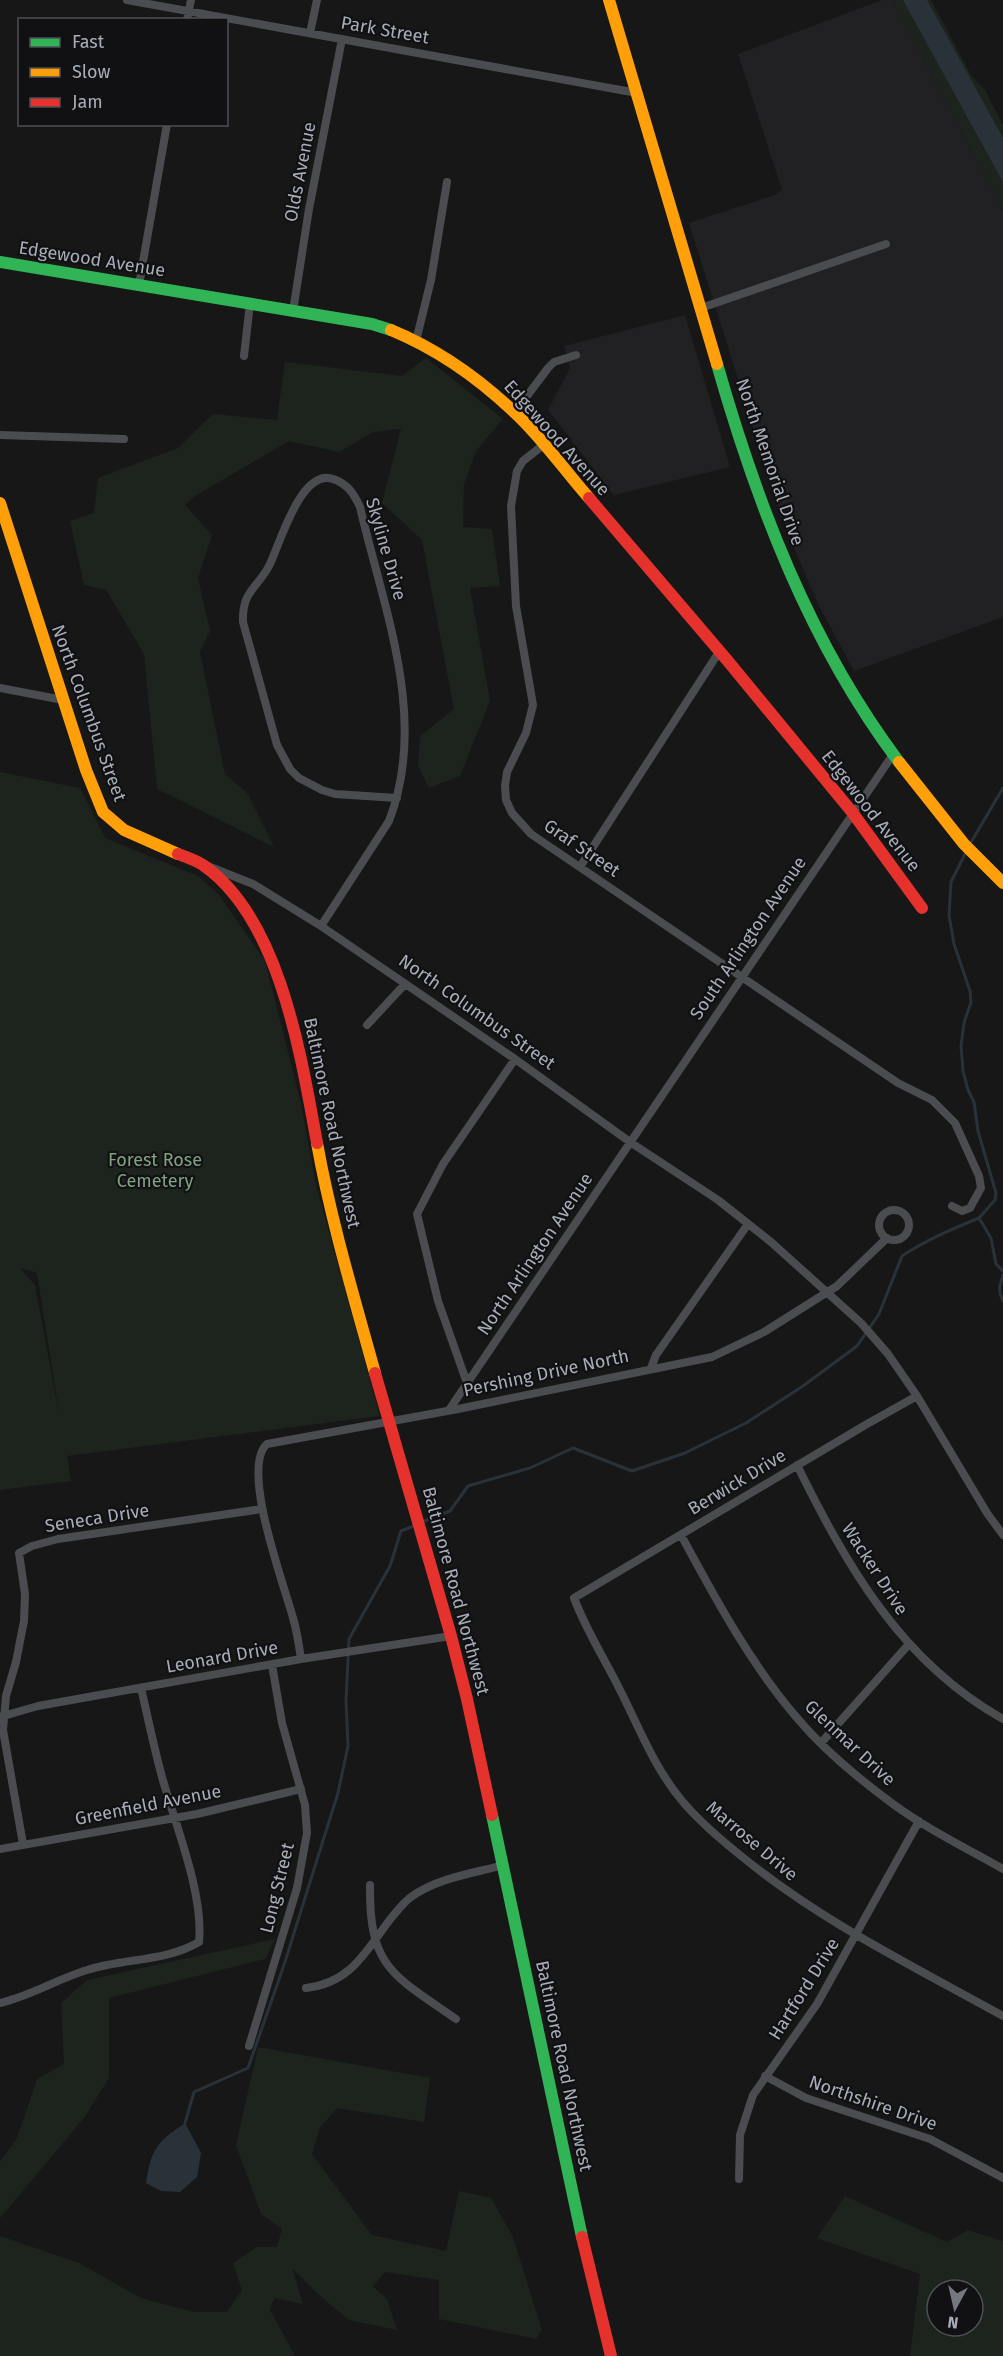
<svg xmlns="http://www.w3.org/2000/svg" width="1003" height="2356" font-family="'Fira Sans',sans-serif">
<rect width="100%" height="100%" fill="#171717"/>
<path fill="#212123" d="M882 0H892L1003 210V617L854 671 819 606 783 522 689 223 775 195 782 190 738 54Z
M685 315 730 467 614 495 548 410 570 368 564 346Z"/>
<path fill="#1d241e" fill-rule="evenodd" d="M892 0H931L971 75 985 90 1003 125V210Z
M426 358 503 419 476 451 464 484 463 527 492 529 500 586 470 588 490 701 460 776 429 788 418 766 420 736 454 709 422 540 382 503 401 429 373 432 339 452 289 441 195 496 185 505 212 535 198 578 210 631 200 652 225 774 247 793 274 847 157 789 144 654 106 590 84 585 70 521 94 513 98 478 178 448 213 414 277 420 285 362 402 376Z
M0 772 80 788 105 838 198 876 219 895 265 961 301 1103 316 1185 380 1416 67 1456 71 1481 0 1490ZM20 1268 37 1273 60 1419 35 1285Z
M275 1939 265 1959 109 1998V2078L84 2118 0 2218V2161L17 2138 37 2079 64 2064 61 2003 87 1980Z
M258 2047 430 2078 424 2122 337 2108 320 2128 312 2154 372 2235 446 2251 459 2191 491 2198 513 2237 542 2330 536 2339 439 2319V2280L385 2272 373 2286 387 2299 397 2330 349 2320 319 2295 292 2268 303 2304 274 2298 270 2310 295 2356H0V2236L79 2263 141 2298 193 2312H227L242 2290 233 2263 257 2247H277L282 2229 261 2214 236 2145Z
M845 2196 947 2242 968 2230 1003 2241V2356H910L920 2274 817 2238ZM937 2290H973V2326H937Z"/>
<path fill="#2a3239" d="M903 0H927L1003 138V182Z
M185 2123 201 2153 197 2177 180 2192 161 2191 146 2183C151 2149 157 2142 185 2123Z"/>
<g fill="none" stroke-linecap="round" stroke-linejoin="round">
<path stroke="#2a3239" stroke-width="3" d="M970 844 1003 788
M967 850 951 882 949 915 954 944 970 991 971 1002 964 1023 961 1046 963 1071 968 1090 974 1102 978 1131 996 1193 995 1200 979 1218 991 1238 996 1264 1003 1271
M1003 1275C1000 1286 997 1289 1003 1301
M422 1522 450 1511 468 1486 530 1468 573 1448 632 1471 685 1453 746 1423 803 1386 857 1346 879 1314 902 1256C926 1240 952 1229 979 1218
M185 2123 194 2092 248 2068 284 1965 338 1793 348 1746 346 1701 349 1639 390 1566 401 1531 416 1525"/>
<path stroke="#4b4c50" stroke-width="8" d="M127 0 637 93
M187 20 191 0
M310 33 317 0
M139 285 167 124
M701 308 886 244
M293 311 309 209 342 39
M416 341 431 280 447 182
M244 356 250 303
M515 412 548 368 554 362 576 355
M0 435 124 439
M542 446 523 461 517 471 511 506 516 606 533 705 526 733 507 772 505 786 506 800 512 813 531 834 898 1083 932 1100 955 1123 979 1176 981 1188 970 1208 962 1211 952 1206
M0 688 63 700
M208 866 253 884 321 926 515 1059 630 1142 718 1200 771 1242 861 1323 888 1354 917 1396 987 1513 1003 1535
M580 867 719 652
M321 926 389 821C429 718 383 607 360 507 354 494 349 486 336 480 301 464 280 545 269 566 256 590 242 591 243 622L277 745 290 769 299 778 322 790 335 794 397 798
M367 1025 405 984
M879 1225a15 15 0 1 1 30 0a15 15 0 1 1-30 0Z
M651 1368 656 1355 748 1224
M467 1383 438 1301 417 1214 443 1164 515 1059
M917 1396 867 1424 574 1598C586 1630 604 1658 619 1688 639 1727 654 1768 683 1802 700 1822 720 1839 740 1855 820 1921 913 1966 1003 2016
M449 1410 894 753
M797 1465C847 1566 901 1662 1003 1719
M681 1535C715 1598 751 1665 798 1719 825 1751 859 1779 893 1804 927 1829 966 1848 1003 1869
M301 1659C299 1645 297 1631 293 1618 284 1584 240 1468 267 1444L458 1409 712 1357 764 1332 837 1286 887 1238
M0 1717 38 1706 301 1659 451 1636
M821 1743 909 1644
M23 1844 3 1730 6 1696 16 1662 24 1621 25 1594 19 1553 32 1546 58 1539 262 1509
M0 1849 197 1814 301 1789
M370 1885C369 1968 393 1975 456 2019
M306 1988C352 1983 366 1950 392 1917 398 1910 404 1902 411 1897 437 1878 474 1873 504 1865
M0 2003C31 1996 57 1979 87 1970 124 1958 165 1962 199 1942 204 1894 175 1824 162 1777 154 1748 148 1718 141 1688
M249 2046 297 1888 307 1833 305 1805 282 1723 272 1665
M765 2076 806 2098 930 2139 1003 2178
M739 2179 740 2135 753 2095 817 2004 919 1821"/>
<path stroke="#30b455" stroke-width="12" d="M0 262 372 324 391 330
M717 364C757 504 810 644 899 762
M492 1815 582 2237"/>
<path stroke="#ff9f0a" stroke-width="12" d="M609 0 717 364
M391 330C437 349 477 377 513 411 540 435 565 471 589 498
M0 503 86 770 103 812 124 830 178 854
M899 762 964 844 1003 883
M317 1143C331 1221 354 1297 375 1373"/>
<path stroke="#e5322d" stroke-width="12" d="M589 498 727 660 852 812 922 908
M178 854C186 857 195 860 203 865 280 918 301 1056 317 1143
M375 1373 451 1636 467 1699 492 1815
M582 2237 611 2356"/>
</g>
<g text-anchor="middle" stroke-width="4.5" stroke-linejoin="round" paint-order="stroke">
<g font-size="18" fill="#a8adb8" stroke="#111113">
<text transform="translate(385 30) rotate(10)" y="6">Park Street</text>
<text transform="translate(300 172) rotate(-79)" y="6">Olds Avenue</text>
<text transform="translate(92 259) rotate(9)" y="6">Edgewood Avenue</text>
<text transform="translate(557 438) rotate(48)" y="6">Edgewood Avenue</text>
<text transform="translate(770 462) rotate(71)" y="6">North Memorial Drive</text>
<text transform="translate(386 549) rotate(74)" y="6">Skyline Drive</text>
<text transform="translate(89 713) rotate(70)" y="6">North Columbus Street</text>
<text transform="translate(871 811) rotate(52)" y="6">Edgewood Avenue</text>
<text transform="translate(582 848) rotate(34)" y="6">Graf Street</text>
<text transform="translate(748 938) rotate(-56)" y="6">South Arlington Avenue</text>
<text transform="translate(477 1012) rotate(35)" y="6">North Columbus Street</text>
<text transform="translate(332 1123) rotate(78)" y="6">Baltimore Road Northwest</text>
<text transform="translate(535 1254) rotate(-56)" y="6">North Arlington Avenue</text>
<text transform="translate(546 1373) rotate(-12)" y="6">Pershing Drive North</text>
<text transform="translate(737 1482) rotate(-31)" y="6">Berwick Drive</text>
<text transform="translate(97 1518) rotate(-9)" y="6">Seneca Drive</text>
<text transform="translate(875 1569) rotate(57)" y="6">Wacker Drive</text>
<text transform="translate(456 1591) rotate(75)" y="6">Baltimore Road Northwest</text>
<text transform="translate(222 1657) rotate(-10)" y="6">Leonard Drive</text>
<text transform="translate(850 1743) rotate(43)" y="6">Glenmar Drive</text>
<text transform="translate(148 1805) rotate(-11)" y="6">Greenfield Avenue</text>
<text transform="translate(752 1841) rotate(40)" y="6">Marrose Drive</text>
<text transform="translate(277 1888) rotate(-76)" y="6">Long Street</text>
<text transform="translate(804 1989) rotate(-58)" y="6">Hartford Drive</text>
<text transform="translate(564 2066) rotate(78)" y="6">Baltimore Road Northwest</text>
<text transform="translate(873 2103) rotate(19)" y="6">Northshire Drive</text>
</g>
<g font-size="18" fill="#7fa381" stroke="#111113">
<text x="155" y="1166">Forest Rose<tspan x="155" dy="21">Cemetery</tspan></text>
</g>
</g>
<rect x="18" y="18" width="210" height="108" fill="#111113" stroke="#4d4f55" stroke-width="1.5"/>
<rect x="30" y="38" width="30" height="9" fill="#30b455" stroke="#4d4f55" stroke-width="1.5"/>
<text x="72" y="48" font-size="18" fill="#a8adb8">Fast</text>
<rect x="30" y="68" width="30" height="9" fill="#ff9f0a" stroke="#4d4f55" stroke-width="1.5"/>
<text x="72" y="78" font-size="18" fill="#a8adb8">Slow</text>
<rect x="30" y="98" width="30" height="9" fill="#e5322d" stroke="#4d4f55" stroke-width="1.5"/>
<text x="72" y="108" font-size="18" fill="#a8adb8">Jam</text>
<g transform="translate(955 2308) rotate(188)"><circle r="28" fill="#111113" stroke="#4d4f55" stroke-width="1.5"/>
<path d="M0-4.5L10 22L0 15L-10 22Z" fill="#757880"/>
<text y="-9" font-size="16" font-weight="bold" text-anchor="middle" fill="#a8adb8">N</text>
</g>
</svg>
